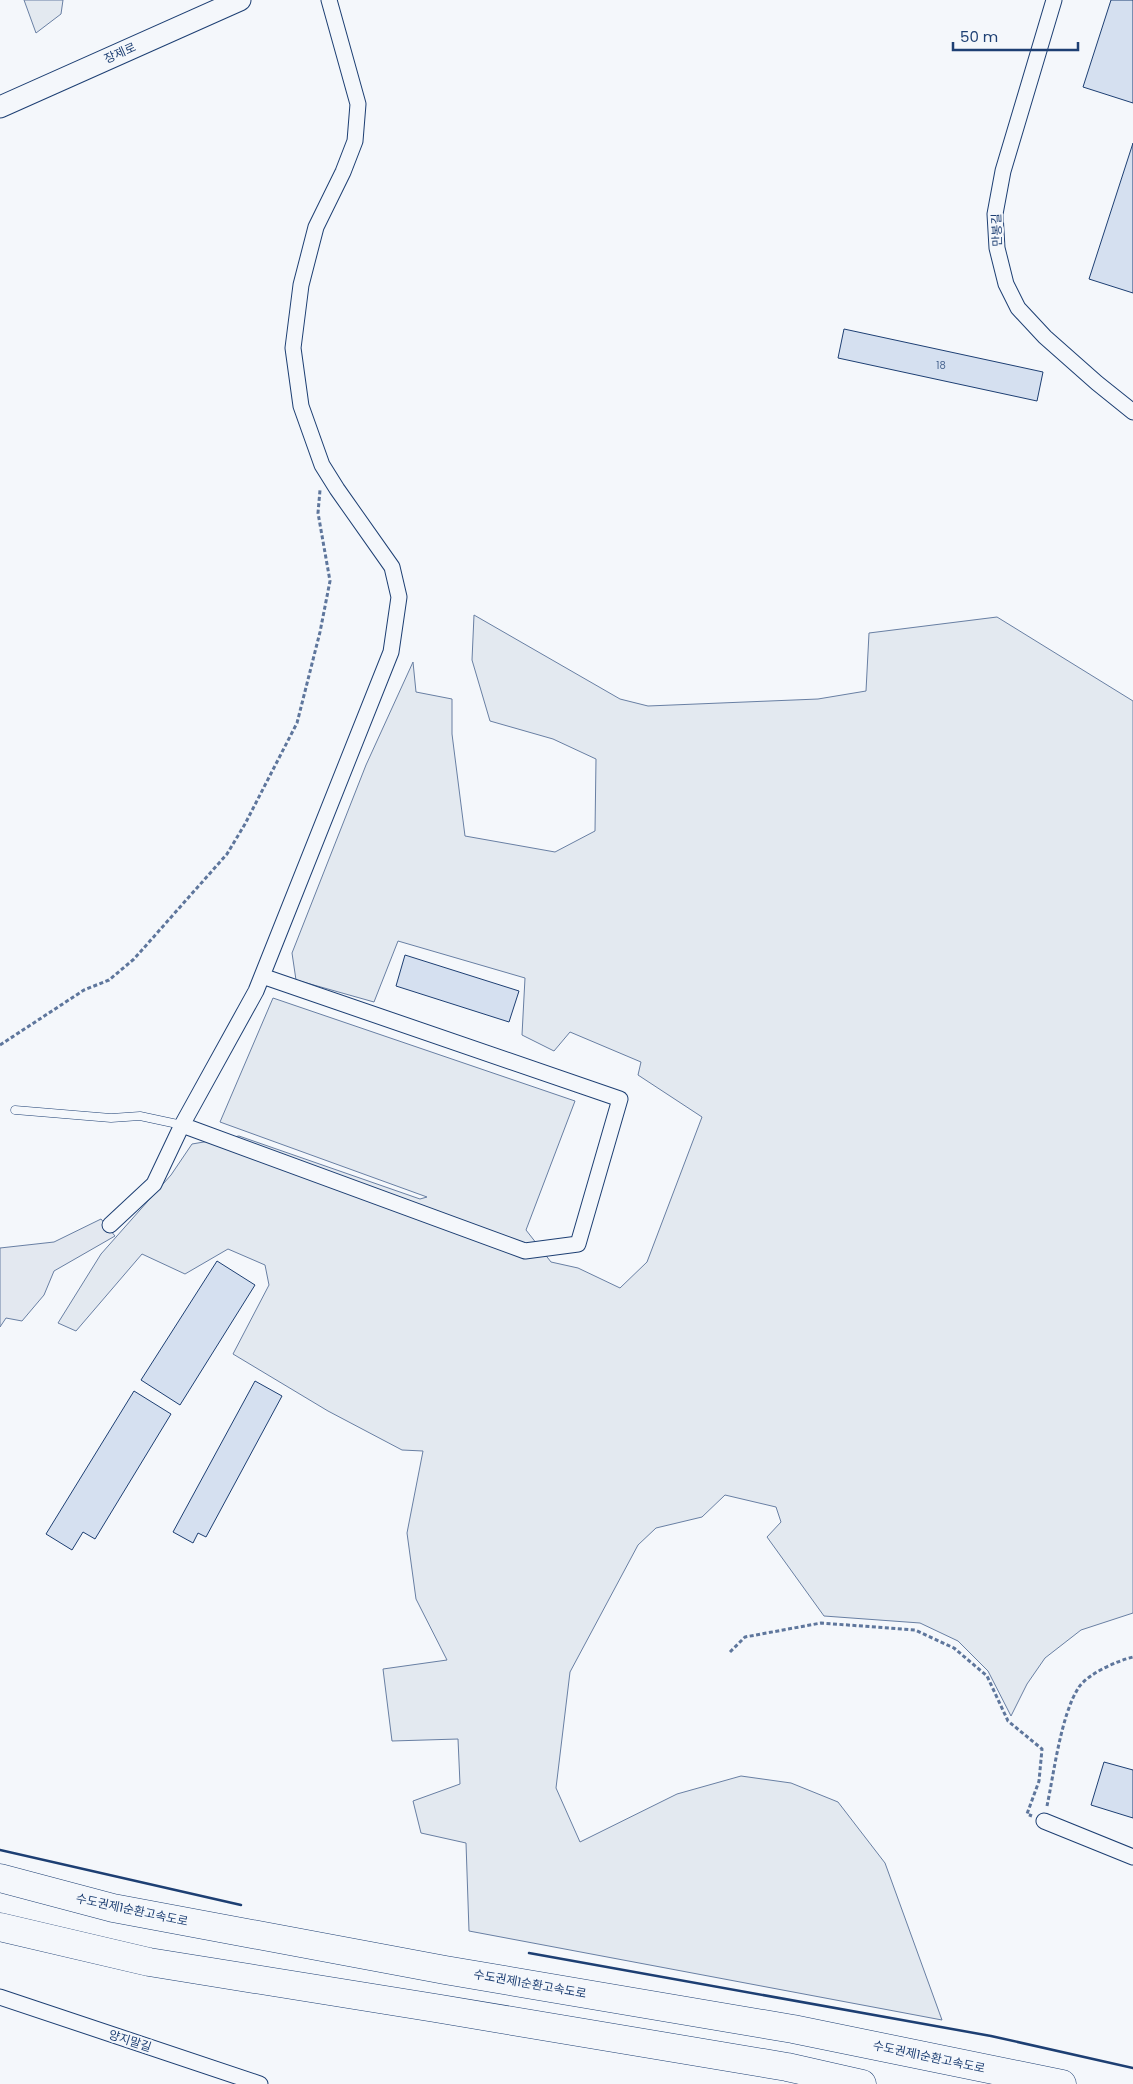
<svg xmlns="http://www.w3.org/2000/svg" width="1133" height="2084" font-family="Poppins,'Noto Sans KR',sans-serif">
<rect width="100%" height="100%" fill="#f4f7fb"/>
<path fill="#e3e9f0" stroke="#687fa3" d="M24 0H63L61 14 36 33Z
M474 615 620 699 648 706 818 699 866 691 869 633 997 617 1133 701V1613L1081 1630 1045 1658 1027 1684 1011 1716 988 1671 958 1641 920 1623 824 1616 767 1537 781 1522 776 1507 725 1495 702 1517 656 1528 638 1545 570 1672 556 1788 580 1842 677 1794 741 1776 791 1783 838 1802 885 1863 942 2020 469 1931 466 1843 421 1833 413 1801 460 1784 458 1739 392 1741 383 1669 447 1660 416 1599 407 1533 423 1451 402 1450 328 1411 233 1354 269 1285 265 1265 228 1249 185 1274 142 1254 76 1331 58 1323 101 1254 171 1175 192 1144 239 1136 420 1199 427 1197 220 1122 273 998 575 1101 526 1230 551 1262 578 1268 620 1288 647 1262 702 1117 638 1075 641 1062 570 1032 554 1051 522 1035 525 978 398 941 374 1002 296 980 292 953 366 765 413 662 416 692 452 699V734L465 836 555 852 595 831 596 759 553 739 490 721 472 660Z"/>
<path fill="#e3e8f0" stroke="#687fa3" d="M101 1219 115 1236 54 1271 44 1295 22 1321 6 1318 0 1327V1248L54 1242Z"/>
<path fill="#d5e0f0" stroke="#1d3f73" d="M1111 0H1133V103L1083 87Z
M1133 143V293L1089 279Z
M844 329 1043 372 1037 401 838 358Z
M405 955 519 991 509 1022 396 986Z
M217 1261 255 1285 180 1405 141 1380Z
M255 1381 282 1396 206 1537 198 1533 193 1543 173 1532Z
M134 1391 171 1414 95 1539 83 1532 72 1550 46 1534Z
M1104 1762 1133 1770V1818L1091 1805Z"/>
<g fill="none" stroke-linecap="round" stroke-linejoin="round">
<defs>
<path id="service" d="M15 1110 111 1118 140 1116 182 1125"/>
<path id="minor" d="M1054 0 1003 171 995 214 997 248 1006 284 1018 308 1045 337 1097 383 1133 412
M182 1125 525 1251 578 1244 620 1099 262 976
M110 1225 154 1184 182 1125 256 991 391 652 399 597 392 567 337 489 322 465 301 406 293 348 301 285 316 227 343 172 355 141 358 104 329 0
M1044 1821 1133 1857
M0 1997 260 2084"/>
<path id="secondary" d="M0 107 240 0"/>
<path id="motorway" d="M0 1878 113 1908 445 1970 793 2029 1062 2084
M0 1927 149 1962 435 2008 787 2067 862 2084"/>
</defs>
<use href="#service" stroke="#1d3f73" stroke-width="9"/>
<use href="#minor" stroke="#1d3f73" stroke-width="17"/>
<use href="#secondary" stroke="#1d3f73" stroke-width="23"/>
<use href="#motorway" stroke="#1d3f73" stroke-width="29"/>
<path stroke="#5e769c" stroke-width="3" stroke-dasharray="4 2.5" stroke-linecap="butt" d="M0 1045 84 990 109 980 134 959 227 854 245 824 297 723 320 632 330 581 318 513 320 490
M730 1652 745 1637 821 1623 915 1630 954 1648 987 1676 1008 1721 1042 1749 1039 1781 1027 1814 1032 1816
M1047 1806C1054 1773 1061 1714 1079 1687 1089 1673 1117 1661 1133 1657"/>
<use href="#service" stroke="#f4f7fb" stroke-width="8"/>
<use href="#minor" stroke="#f4f7fb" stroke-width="15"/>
<use href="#secondary" stroke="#f4f7fb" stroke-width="21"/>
<use href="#motorway" stroke="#f4f7fb" stroke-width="28"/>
<path stroke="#1d3f73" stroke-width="2.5" d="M0 1850 241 1905
M529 1953 991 2036 1133 2068"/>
</g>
<g text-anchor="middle" stroke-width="4" stroke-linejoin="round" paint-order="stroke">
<g font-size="10" fill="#4b6792">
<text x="941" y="369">18</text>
</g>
<g font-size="12" fill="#1d3f73" stroke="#f4f7fb">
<text transform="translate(120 53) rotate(-24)" y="4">장제로</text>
<text transform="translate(997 230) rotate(-92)" y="4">만봉길</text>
<text transform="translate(132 1910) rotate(12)" y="4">수도권제1순환고속도로</text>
<text transform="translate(530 1984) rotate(10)" y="4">수도권제1순환고속도로</text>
<text transform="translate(130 2041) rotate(18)" y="4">양지말길</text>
<text transform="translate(929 2057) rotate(12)" y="4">수도권제1순환고속도로</text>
</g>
</g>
<path d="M953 42v8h125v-8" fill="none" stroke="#1d3f73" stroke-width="2.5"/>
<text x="960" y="42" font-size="15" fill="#1d3f73" stroke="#f4f7fb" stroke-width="4" paint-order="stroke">50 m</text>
</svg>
